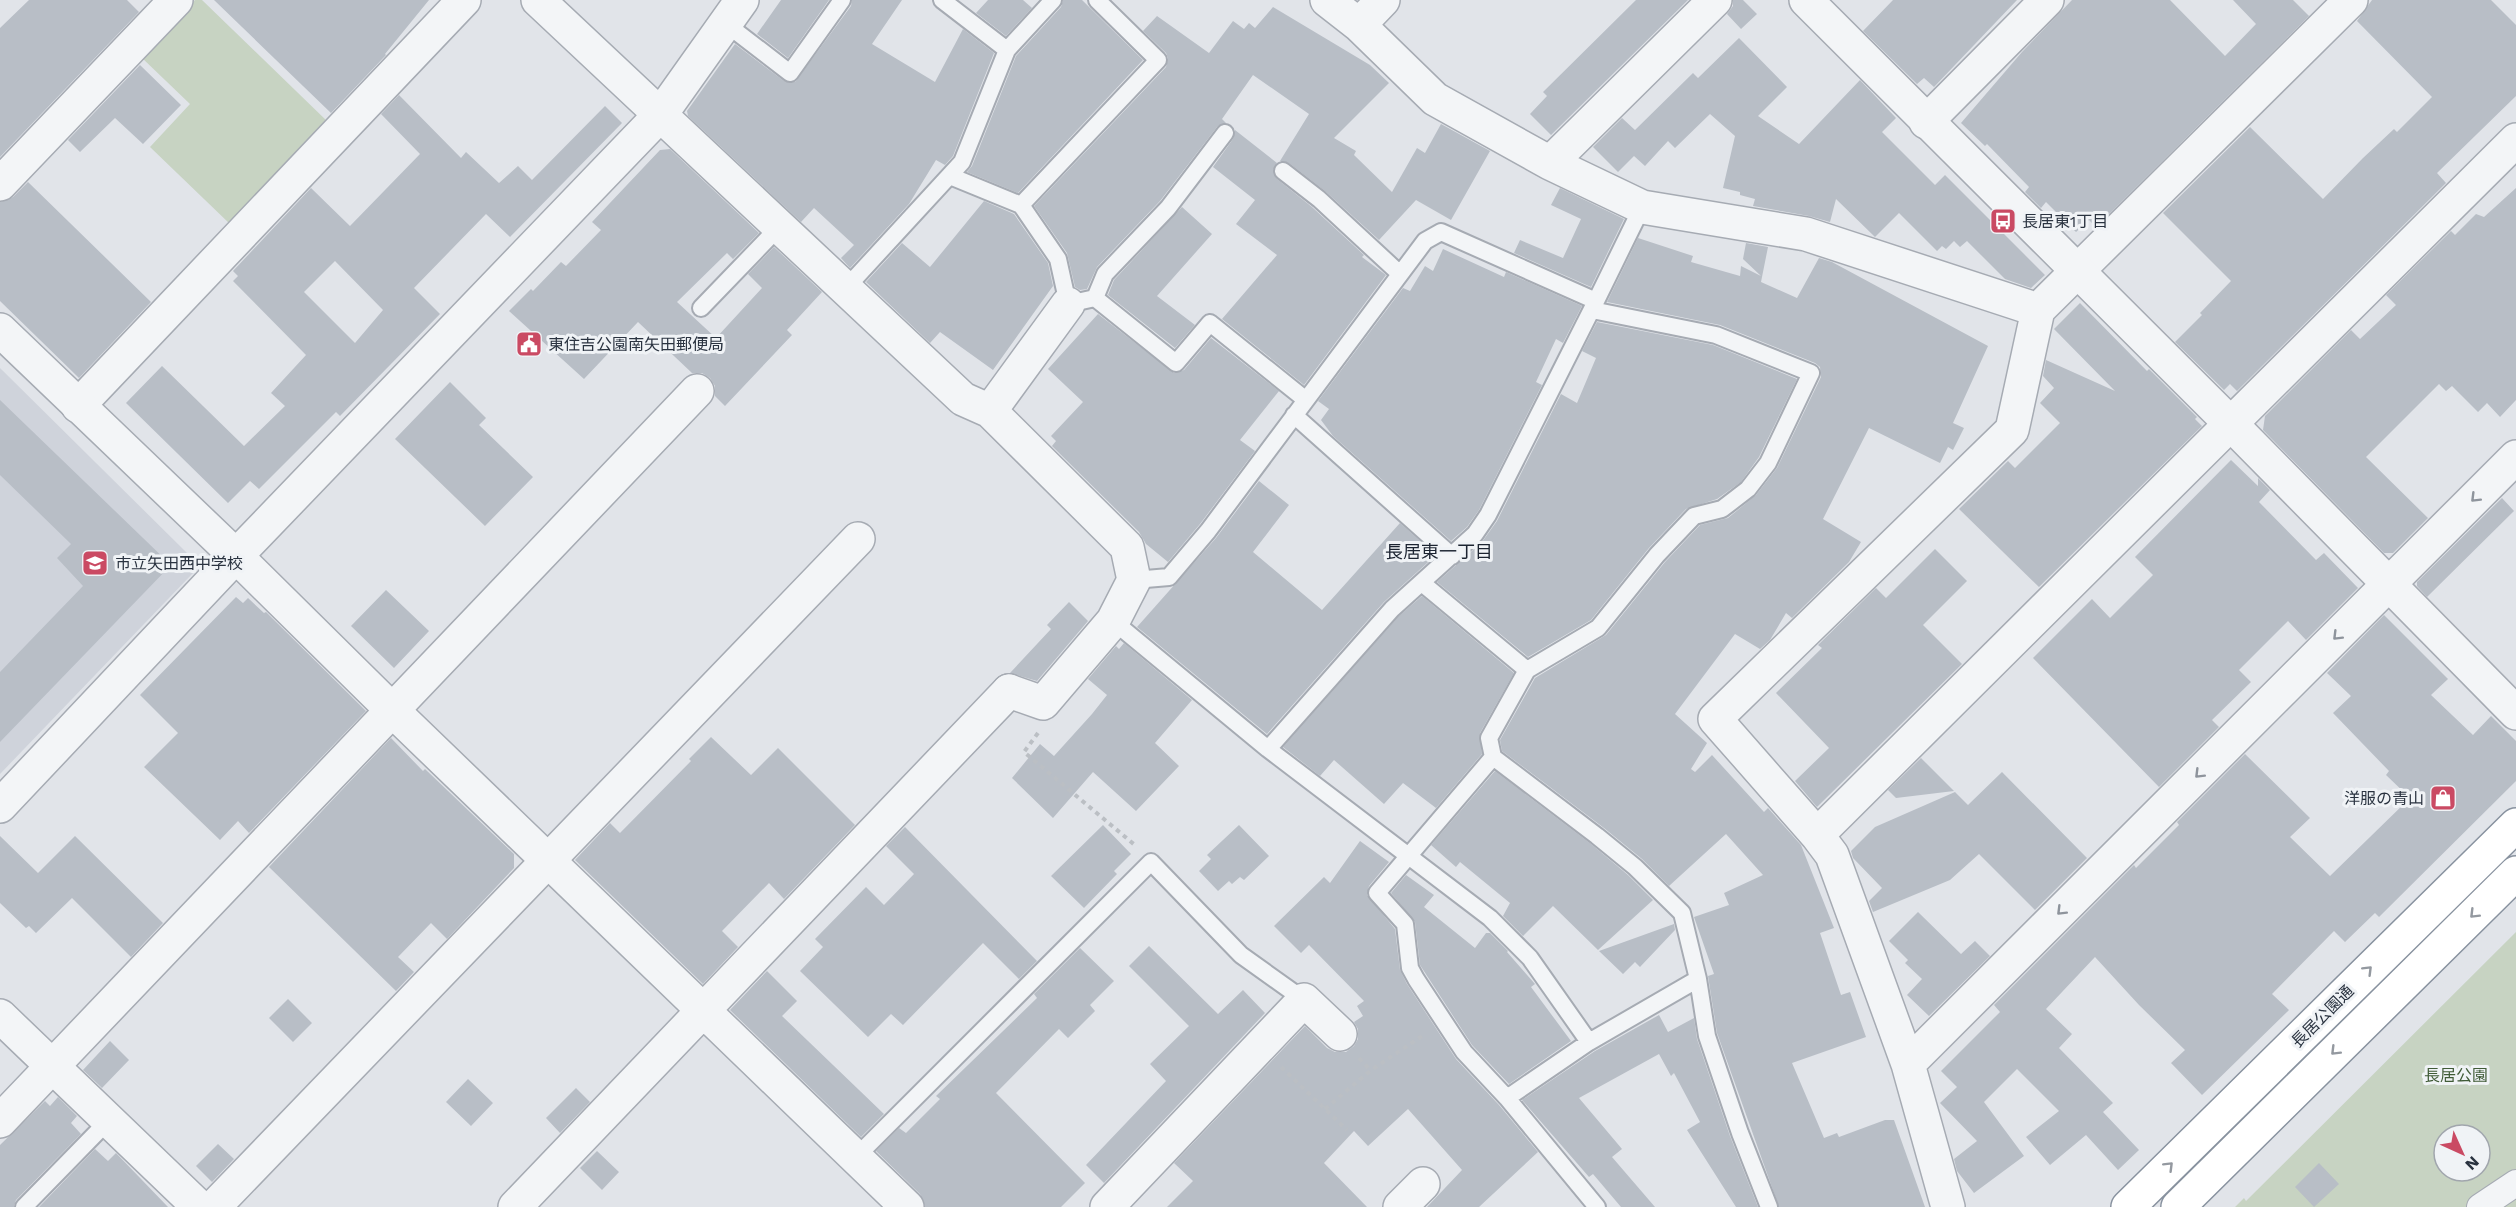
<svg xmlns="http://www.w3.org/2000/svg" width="2516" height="1207" font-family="'Work Sans','Noto Sans JP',sans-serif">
<rect width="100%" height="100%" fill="#e1e4e9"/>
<path fill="#cfd3db" d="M0 368 187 553 193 573 0 774Z"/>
<path fill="#c7d3c2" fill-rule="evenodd" d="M195 0H202L329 123 231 225 150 147 190 104 141 57Z
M2516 932V1207H2235L2244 1198 2246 1201ZM2444 1135H2480V1171H2444Z"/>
<path fill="#b8bec6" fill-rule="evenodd" d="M29 0H127L139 12 0 157V28Z
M214 0H429L385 54 386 55 331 113Z
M781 0H829L788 58 757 34Z
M852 0H902L872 44 935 82 963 29 994 53 953 156 945 165 936 160 909 204 850 268 841 258 854 245 814 208 801 222 688 116 687 111 735 44 784 81 795 82 851 6Z
M988 0H1023L1032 8 1006 36 976 13Z
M1063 0H1082L1143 60 1018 193 967 172 972 166 1016 56 1061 7Z
M1636 0H1688L1551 135 1530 114 1547 96 1543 92Z
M1733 0H1743L1757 14 1741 29 1727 14 1733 6Z
M1893 0H2017L1934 87 1924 78 1917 84 1863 31Z
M2072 0H2170L2225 56 2256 24 2233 0H2293L2309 16 2096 227 2089 220 2076 232 2046 202 2041 208 2025 192 2029 187 1987 144 1985 146 1961 123 2022 52Z
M2372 0H2491L2516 25V96L2437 173 2446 183 2237 391 2230 384 2224 390 2175 342 2202 315 2200 313 2231 281 2163 213 2250 127 2323 199 2363 158 2394 129 2397 132 2432 97 2357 21Z
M1273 7 1370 65 1389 83 1334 138 1356 151 1354 155 1392 192 1417 148 1425 153 1441 124 1490 151 1451 220 1416 200 1379 240 1325 191 1289 163 1280 161 1309 114 1253 75 1222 119 1226 123 1217 127 1160 201 1097 267 1087 289 1080 290 1075 287 1067 253 1034 206 1166 67 1168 58 1166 53 1143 31 1157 16 1209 53 1233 21 1244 29 1249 23 1255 28Z
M1739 38 1787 87 1758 116 1799 144 1860 80 1896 118 1882 132 1935 185 1945 175 2045 275 2031 288 2005 279 1967 241 1960 247 1954 241 1946 249 1942 246 1937 251 1899 213 1875 237 1836 199 1830 222 1809 216 1753 206 1755 199 1740 195V192L1723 188 1735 136 1710 114 1675 148 1668 141 1645 166 1634 156 1618 172 1593 147 1622 118 1635 130 1693 73 1698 78Z
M140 65 181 105 143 144 115 118 80 152 68 140Z
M399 95 461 158 466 152 499 183 518 166 532 180 605 106 622 123 510 237 486 214 414 288 440 314 340 416 336 412 259 489 250 481 228 503 126 403 162 366 244 446 285 406 271 393 306 355 233 281 238 276 233 271 311 188 350 226 420 154 381 114ZM335 261 383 310 355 343 304 292Z
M1235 130 1277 163 1273 170 1277 179 1312 207 1364 255 1362 257 1386 275 1304 385 1222 319 1277 255 1236 224 1255 200 1213 167 1233 139Z
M670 149 759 233 733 259 727 253 677 302 716 338 762 288 748 274 774 247 822 292 787 330 792 335 725 406 715 396V386L710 378 702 373H692L638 322 584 379 509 311 531 289 533 291 561 262 566 266 601 230 592 222 660 150Z
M28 182 151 302 79 378 0 301V202L13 197Z
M1560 188 1624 219 1591 287 1514 253 1520 240 1563 258 1581 219 1551 205Z
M2516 188V400L2500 417 2487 403 2478 412 2452 386 2446 391 2439 384 2366 457 2428 518 2393 553H2384L2263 430 2265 416 2351 330 2360 339 2396 305 2386 295 2451 231 2455 235 2476 214 2484 217Z
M984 201 1014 214 1048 263 1053 286 993 370 940 332 930 343 866 282 902 243 930 267Z
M1182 207 1212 234 1157 296 1195 325 1175 348 1108 295 1114 280Z
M1638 238 1693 256 1691 262 1740 276 1741 266 1761 276 1743 259 1746 243 1768 247 1761 282 1797 298 1819 258 1832 262 1988 346 1953 423 1964 428 1953 450 1948 447 1940 463 1869 428 1823 519 1861 542 1849 562 1792 618 1786 613 1770 640 1760 649 1735 634 1675 714 1707 743 1691 769 1695 772 1712 755 1764 812 1768 808 1801 845 1834 928 1820 933 1841 995 1850 992 1866 1037 1792 1063 1824 1138 1837 1133 1839 1137 1885 1120H1894L1925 1207H1779L1717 1033 1708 976 1714 974 1694 917 1729 905 1724 893 1763 875 1726 834 1669 886 1642 859 1604 828 1502 751 1500 740 1535 678 1606 635 1665 562 1700 525 1728 518 1756 495 1777 468 1821 377 1820 367 1815 363 1720 325 1607 302Z
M1443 249 1504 277 1506 272 1582 306 1563 343 1556 339 1536 382 1542 385 1479 510 1467 527 1451 541 1333 436 1321 420 1329 409 1318 401 1403 288 1410 291 1425 266 1433 271Z
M2080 303 2147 371 2149 369 2197 417 2195 419 2202 426 2039 587 1959 509 2008 461 2015 468 2060 423 2040 403 2054 388 2043 376 2046 360 2115 391 2054 329Z
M1098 314 1174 373 1184 370 1211 338 1279 391 1240 440 1255 451 1200 524 1168 562 1146 544 1139 532 1052 446 1056 441 1051 436 1083 402 1048 369Z
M1597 322 1713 345 1797 379 1759 457 1741 482 1717 499 1686 509 1649 548 1591 620 1528 657 1437 582 1482 542 1497 521 1561 394 1577 403 1596 358 1582 351Z
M450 382 486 418 479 425 533 477 485 526 395 439Z
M0 400 171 565 0 742V672L83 586 57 558 71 544 0 475Z
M2231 460 2258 486V478L2270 490 2259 502 2316 560 2324 553 2358 588 2306 640 2288 621 2239 670 2251 682 2212 720 2219 727 2159 787 2033 658 2092 599 2110 618 2153 575 2135 557Z
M1259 481 1289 505 1253 552 1322 610 1400 523 1436 555 1384 602 1267 734 1137 627 1216 538Z
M2502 498 2514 511 2427 597 2417 586V582Z
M1935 549 1967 581 1923 625 1962 664 1817 807 1795 781 1829 748 1776 693 1822 648 1818 645 1876 588 1886 598Z
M386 590 429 631 394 668 351 626Z
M1422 596 1514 673 1480 733 1482 754 1436 808 1403 783 1384 804 1334 760 1320 776 1283 747 1399 616Z
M236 597 243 603 248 598 264 613 266 612 366 711 249 833 238 821 220 840 144 767 178 733 140 695Z
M1069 602 1088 621 1037 681 1010 673 1051 629 1047 625Z
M2384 615 2448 679 2431 695 2473 735 2491 716 2516 741V781L2379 917 2375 913 2345 942 2334 931 2272 994 2289 1010 2202 1095 2171 1063 2185 1050 2139 1005 2095 957 2046 1009 2072 1034 2059 1048 2113 1103 2103 1112 2139 1150 2118 1170 2086 1135 2050 1165 2026 1137 2059 1111 2017 1069 1984 1102 2024 1156 1974 1193 1957 1171 1954 1159 1977 1141 1940 1103 1957 1087 1941 1071 2000 1012 1994 1005 2134 865 2136 868 2179 825 2177 822 2245 754 2310 818 2290 837 2330 876 2410 798 2386 775 2389 771 2333 713 2351 696 2327 673Z
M1124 643 1192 700 1155 743 1179 766 1136 811 1093 772 1053 818 1012 778 1040 744 1054 756 1092 714 1107 695 1088 679 1116 646 1119 649Z
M711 737 751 775 778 748 855 825 784 899 769 883 722 931 738 947 703 984 575 860 610 823 620 833 691 761 689 759Z
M391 738 423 771 425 769 514 854V868L447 939 431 923 398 957 414 972 396 991 269 867Z
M1921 758 1954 791 1896 798 1888 790Z
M1495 771 1591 844 1628 875 1653 900 1598 950 1553 906 1523 936 1503 916 1510 903 1460 862 1456 867 1431 845Z
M2002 772 2087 858 2035 910 1979 854 1950 880 1873 912 1869 901 1882 888 1853 858 1851 851 1875 827 1955 792 1968 805Z
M1103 825 1131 854 1114 871 1117 874 1084 908 1051 876Z
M1239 825 1269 856 1244 880 1240 877 1232 884 1229 881 1218 891 1199 871 1211 859 1207 855Z
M905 827 1037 961 1019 979 983 943 903 1025 891 1014 868 1037 800 971 823 947 815 939 866 887 884 905 914 874 886 846Z
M0 836 38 873 75 836 163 923 131 957 72 898 36 933 29 926 26 928 0 903Z
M1360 841 1389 862 1369 886 1367 895 1395 929 1400 970 1407 984 1456 1059 1499 1105 1538 1152 1479 1207H1427L1462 1170 1408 1109 1368 1146 1354 1131 1324 1163 1367 1207H1167L1193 1181 1174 1163 1305 1026 1327 1048 1335 1052H1346L1354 1046 1358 1039V1029L1354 1022 1363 1016 1357 1006 1364 1001 1309 945 1301 953 1274 926 1324 877 1330 883Z
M1406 875 1434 895 1424 907 1475 948 1486 933H1490L1508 951 1507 952 1535 984 1531 987 1571 1041 1509 1084 1472 1045 1420 965 1415 922 1391 893Z
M1918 912 1961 954 1975 941 1990 956 1929 1016 1907 995 1922 979 1905 963 1908 960 1889 941Z
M1674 924 1675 930 1640 967 1635 962 1623 974 1599 951Z
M1149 946 1218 1014 1243 990 1265 1013 1104 1183 1086 1165 1166 1081 1150 1064 1189 1026 1129 966Z
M1080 948 1114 981 1090 1005 1095 1011 1068 1038 1059 1029 996 1093 1085 1183 1061 1207H925L920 1194 876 1151 899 1128 906 1133 940 1099 936 1096 1037 998 1034 994Z
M767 971 797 1001 782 1016 884 1114 861 1137 730 1010Z
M288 999 312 1023 293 1042 269 1018Z
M1659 1015 1668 1032 1694 1018 1697 1039 1730 1136 1758 1207H1736L1687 1130 1700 1122 1674 1073 1671 1076 1659 1054 1579 1098 1622 1149 1612 1157 1655 1207H1621L1593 1174 1589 1177 1522 1100 1595 1051Z
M110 1041 129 1060 102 1088 83 1070Z
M468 1079 493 1103 471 1126 446 1102Z
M576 1088 590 1102 560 1133 546 1118Z
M58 1097 77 1116 71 1123 81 1134 16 1200 14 1207H0V1145L45 1101 50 1106Z
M218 1144 234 1159 212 1182 196 1166Z
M95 1149 108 1161 116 1153 168 1207H39Z
M597 1151 619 1172 602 1190 580 1168Z
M2319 1163 2339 1184 2314 1207 2295 1187Z"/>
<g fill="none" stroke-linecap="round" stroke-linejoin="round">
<defs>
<path id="service" d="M942 0 1007 50
M725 23 790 73 842 0
M1283 171 1319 199 1400 274
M950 176 1021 205 1158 60 1097 0
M1021 205 1058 259 1068 304 1095 298 1105 274 1168 208 1225 133
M846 288 962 162 1007 50 1053 0
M1095 298 1176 363 1210 323 1306 400
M701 308 780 226
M1294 415 1452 556
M1134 580 1169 577 1208 531 1425 241 1441 232 1596 301 1642 207
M1422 583 1527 670
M1113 621 1268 749 1490 918 1530 958 1589 1042
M1268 749 1392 609 1475 534 1488 515 1596 301
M1493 757 1489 738 1527 670 1598 628 1657 555 1694 516 1722 509 1748 489 1768 463 1811 373 1716 335 1592 310
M1698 979 1707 1036 1740 1133 1769 1207
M1507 1098 1464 1052 1416 979 1410 968 1405 924 1377 893 1493 757 1597 836 1635 867 1682 913 1698 979 1589 1042 1507 1098 1597 1207
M857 1156 1151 862 1241 955 1304 1000
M24 1207 109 1120"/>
<path id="pedestrian" d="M2480 1207 2516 1183"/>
<path id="minor" d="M538 0 963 399 990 411
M1327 0 1359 25 1435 99 1550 163 1642 207 1806 234 2038 310 2012 430 1715 719 1817 835
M1359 25 1383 0
M1926 122 2047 0
M1550 163 1715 0
M0 184 176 0
M2038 310 2351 0
M78 406 464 0
M1009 691 1043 703 1113 621 1134 580 1127 547 990 411 1068 304
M1908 1064 2516 457
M0 1121 697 391
M214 1207 858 539
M1107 1207 1304 1000 1340 1034
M1400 1207 1423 1184
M1948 1207 1908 1064 1832 855 1817 835 2516 140"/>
<path id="tertiary" d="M742 0 661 114 236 556 392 710 907 1207
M1806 0 2230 423 2516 713
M0 330 236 556 0 806
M0 1016 199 1207
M515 1207 1009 691"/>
<path id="trunk" d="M2128 1207 2516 825
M2178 1207 2516 873"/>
</defs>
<use href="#service" stroke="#a6abb3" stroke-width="20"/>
<use href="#pedestrian" stroke="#a6abb3" stroke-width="28"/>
<use href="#minor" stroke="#a6abb3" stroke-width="36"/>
<use href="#tertiary" stroke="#a6abb3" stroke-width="36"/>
<use href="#trunk" stroke="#88929f" stroke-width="36"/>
<path stroke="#bbbfc4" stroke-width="4" stroke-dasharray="4.5 4.5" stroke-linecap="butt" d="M1038 733 1024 752 1136 846
M1359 1058 1370 1070
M1281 1067 1347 1130
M1325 1109 1370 1071 1425 1034"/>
<use href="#service" stroke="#f3f5f7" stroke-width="16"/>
<use href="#pedestrian" stroke="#f3f5f7" stroke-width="26"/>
<use href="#minor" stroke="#f3f5f7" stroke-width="33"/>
<use href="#tertiary" stroke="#f3f5f7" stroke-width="33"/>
<use href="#trunk" stroke="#fff" stroke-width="33"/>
</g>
<defs><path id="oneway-chevron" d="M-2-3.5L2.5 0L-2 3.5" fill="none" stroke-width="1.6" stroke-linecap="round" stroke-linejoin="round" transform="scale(1.5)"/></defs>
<g stroke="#8e949c">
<use href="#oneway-chevron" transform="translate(2475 498) rotate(135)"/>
<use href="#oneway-chevron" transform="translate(2337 636) rotate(135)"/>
<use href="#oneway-chevron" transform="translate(2199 774) rotate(135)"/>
<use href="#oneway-chevron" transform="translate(2061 911) rotate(135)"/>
</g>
<g stroke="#9499a0">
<use href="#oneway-chevron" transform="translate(2474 914) rotate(135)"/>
<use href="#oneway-chevron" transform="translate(2368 970) rotate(-45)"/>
<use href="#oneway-chevron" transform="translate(2335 1051) rotate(135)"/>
<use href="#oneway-chevron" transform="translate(2169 1166) rotate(-45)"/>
</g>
<defs>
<symbol id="bus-square" viewBox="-11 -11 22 22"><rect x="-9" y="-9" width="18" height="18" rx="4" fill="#ca4a63" stroke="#f0f3f6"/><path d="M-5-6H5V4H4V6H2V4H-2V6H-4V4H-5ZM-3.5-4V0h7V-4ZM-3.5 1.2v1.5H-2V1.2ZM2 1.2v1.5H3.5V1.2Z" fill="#fff"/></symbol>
<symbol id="civic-square" viewBox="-11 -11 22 22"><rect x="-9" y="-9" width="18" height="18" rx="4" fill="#ca4a63" stroke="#f0f3f6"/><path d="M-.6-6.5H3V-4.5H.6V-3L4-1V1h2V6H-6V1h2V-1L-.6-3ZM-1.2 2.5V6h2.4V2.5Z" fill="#fff"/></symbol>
<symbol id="school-square" viewBox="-11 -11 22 22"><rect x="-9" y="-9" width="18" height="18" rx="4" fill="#ca4a63" stroke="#f0f3f6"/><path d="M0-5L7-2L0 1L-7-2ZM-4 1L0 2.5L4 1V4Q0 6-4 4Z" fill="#fff"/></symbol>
<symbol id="shop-square" viewBox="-11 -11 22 22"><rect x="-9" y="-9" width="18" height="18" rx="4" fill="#ca4a63" stroke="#f0f3f6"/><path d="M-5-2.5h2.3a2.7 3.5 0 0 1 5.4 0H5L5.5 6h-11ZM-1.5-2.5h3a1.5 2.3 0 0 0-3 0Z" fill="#fff"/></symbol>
</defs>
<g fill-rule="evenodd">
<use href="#bus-square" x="1988" y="206" width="30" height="30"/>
<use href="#civic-square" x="514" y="329" width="30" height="30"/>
<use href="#school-square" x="80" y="548" width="30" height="30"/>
<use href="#shop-square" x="2428" y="783" width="30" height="30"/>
</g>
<g text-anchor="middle" stroke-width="6" stroke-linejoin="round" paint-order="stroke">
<g font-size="16" fill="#2a3340" stroke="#f0f3f6" text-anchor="start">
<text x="2022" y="227">長居東1丁目</text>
<text x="548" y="350">東住吉公園南矢田郵便局</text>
<text x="115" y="569">市立矢田西中学校</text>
<text x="2424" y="804" text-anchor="end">洋服の青山</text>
</g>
<g font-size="16" fill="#2a3340" stroke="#f0f3f6">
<text transform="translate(2322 1016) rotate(-45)" y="6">長居公園通</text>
</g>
<g font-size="16" fill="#405b37" stroke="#f0f3f6">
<text x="2456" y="1081">長居公園</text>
</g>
<g font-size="18" fill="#1c2431" stroke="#f0f3f6">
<text x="1439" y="558">長居東一丁目</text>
</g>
</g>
<g transform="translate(2462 1153) rotate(135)"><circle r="28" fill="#f0f3f6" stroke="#a1a6ad" stroke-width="1.5"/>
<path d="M0-4.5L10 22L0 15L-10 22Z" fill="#ca4a63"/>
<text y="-9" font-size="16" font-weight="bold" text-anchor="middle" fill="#2a3340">N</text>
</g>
</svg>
